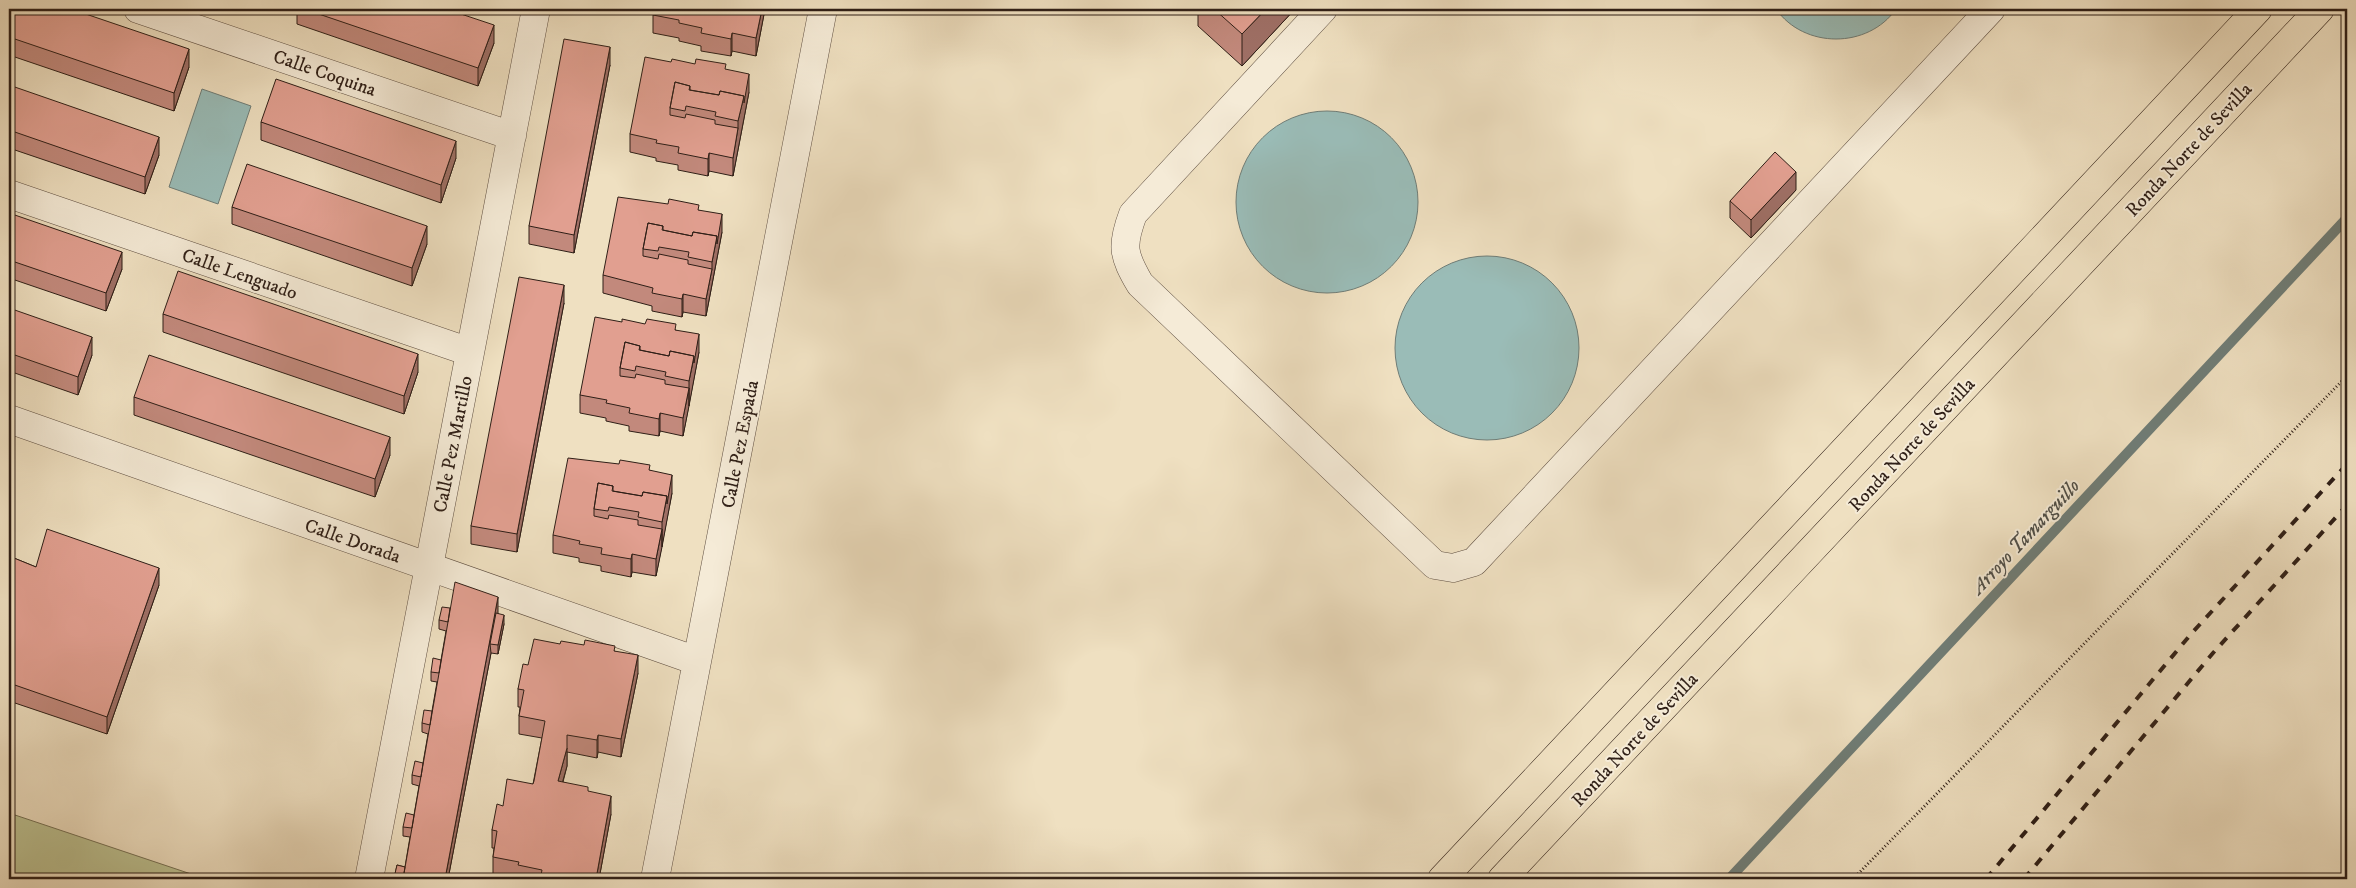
<svg xmlns="http://www.w3.org/2000/svg" width="2356" height="888" font-family="'IM FELL DW Pica',serif">
<rect width="100%" height="100%" fill="#efe0c1"/>
<filter id="stains"><feTurbulence type="fractalNoise" baseFrequency=".004" numOctaves="4"/><feColorMatrix values="0 0 0 0 .2 0 0 0 0 .09 0 0 0 0 .02 0 0 0 .5 -.17"/></filter>
<radialGradient id="worn" r=".72"><stop offset=".6" stop-color="#630" stop-opacity="0"/><stop offset="1" stop-color="#630" stop-opacity=".3"/></radialGradient>
<path fill="#bcc191" stroke="#767054" d="M9 813 206 879H9Z"/>
<path fill="#9abcb7" stroke="#6f7d77" d="M1776 9H1896C1868 49 1804 49 1776 9Z
M202 89 251 106 218 204 169 187Z
M1236 202a91 91 0 1 1 182 0a91 91 0 1 1-182 0Z
M1395 348a92 92 0 1 1 184 0a92 92 0 1 1-184 0Z"/>
<g fill="none" stroke-linecap="round" stroke-linejoin="round">
<path stroke="#6f7d77" stroke-width="10" d="M1729 879 2347 218"/>
<defs>
<path id="minor" d="M138 9 512 136
M1323 9 1133 214C1121 246 1123 255 1140 284L1435 565 1453 568 1474 562 1991 9
M9 194 470 352
M9 419 697 661
M369 879 536 9
M655 879 823 9"/>
<path id="highway" d="M1442 879 2258 9
M1502 879 2320 9"/>
</defs>
<use href="#minor" stroke="#5f4f42" stroke-width="29"/>
<use href="#highway" stroke="#2f1f17" stroke-width="29"/>
<path stroke="#2f1f17" stroke-width="3" stroke-dasharray="1 2.5" stroke-linecap="butt" d="M1853 879 2347 376"/>
<use href="#minor" stroke="#f5ebd7" stroke-width="28"/>
<use href="#highway" stroke="#efe0c1" stroke-width="28"/>
<path stroke="#2f1f17" stroke-width="4" stroke-dasharray="9 9" stroke-linecap="butt" d="M1986 879 2191 634 2347 464
M2024 879 2213 653 2347 505"/>
</g>
<path fill="#c2897c" stroke="#2f1f17" d="M9 9 189 67 174 111 9 55Z
M297 9H446L494 43 478 86 297 24Z
M587 9H620L619 14Z
M765 9 756 56 732 51 731 56 701 51V46L679 41V38L653 33V15Z
M1198 9H1295L1242 66 1198 26Z
M671 62 726 70 749 92 733 176 709 171 708 176 678 170V165L656 161V158L630 152V134Z
M610 65 574 253 529 244V226Z
M9 85 159 155 145 194 9 148Z
M261 122 456 158 441 203 261 140Z
M1796 190 1751 238 1730 218V201Z
M232 207 427 244 412 286 232 224Z
M699 210 722 232 706 316 683 312 682 317 652 311V306L603 293V275Z
M9 213 122 269 106 311 9 278Z
M564 303 517 552 471 544V526Z
M9 308 92 355 78 395 9 371Z
M163 314 418 372 404 414 163 332Z
M622 322 676 330 699 352 683 436 660 431 659 436 629 431V426L606 421V418L580 413V395Z
M134 397 390 455 375 497 134 415Z
M650 470 672 493 656 576 632 572 631 577 601 571V566L579 562V558L553 553V535Z
M9 556 36 567 159 585 107 734 9 701Z
M450 608 498 613 504 624 498 654 491 653 448 879H394L397 865 405 867 410 837 403 836V827L414 815 419 786 412 784V775L423 763 428 734 422 732V723L432 711 437 682 431 681V672L441 660 446 631 439 629V620Z
M560 644 615 651 638 673 621 757 598 752 597 758 567 752V766L563 782 588 791 611 814 599 879H517L493 875V857L494 848H492V830L503 806 533 784 542 738 519 734V716L520 707H518V689L528 665Z"/>
<path fill="#9e6f65" stroke="#2f1f17" d="M762 9H765L756 56V38Z
M1266 9H1295L1242 66V34Z
M494 25V43L478 86V68Z
M732 33V51L731 56V39Z
M610 47V65L574 253V235Z
M189 49V67L174 111V93Z
M749 74V92L733 176V158L738 128V121Z
M159 137V155L145 194V177Z
M456 141V158L441 203V185Z
M709 153V171L708 176V159Z
M1796 172V190L1751 238V220Z
M722 214V232L706 316V299L712 269V262L717 236Z
M427 226V244L412 286V268Z
M122 252V269L106 311V293Z
M564 285V303L517 552V534Z
M683 294V312L682 317V299Z
M699 334V352L689 406V381Z
M92 337V355L78 395V377Z
M418 354V372L404 414V396Z
M689 388V406L683 436V418Z
M660 413V431L659 436V419Z
M390 437V455L375 497V479Z
M672 475V493L662 547V522L667 496Z
M662 529V547L656 576V559Z
M632 554V572L631 577V559Z
M159 568V585L107 734V717Z
M498 597V615L490 644 491 653 448 879H445Z
M504 615V624L498 654V645Z
M638 655V673L621 757V739Z
M598 735V752L597 758V740Z
M567 748V766L558 798V781Z
M611 796V814L599 879H596Z"/>
<path fill="#e19f90" stroke="#2f1f17" d="M9 9H71L189 49 174 93 9 37Z
M304 9H446L494 25 478 68Z
M654 9H762L756 38 732 33 731 39 701 33 702 28 679 23V20L653 15Z
M1214 9H1266L1242 34Z
M564 39 610 47 574 235 529 226Z
M645 57 671 62 672 59 695 64 696 59 726 64 725 69 749 74 744 103V96L720 91 719 95 690 90V86L675 82 670 108V115L685 118 686 114 715 120V124L738 128 733 158 709 153 708 159 678 153 679 147 656 143 657 140 630 134Z
M276 79 456 141 441 185 261 122Z
M675 82 690 86 689 90 719 95 720 91 744 96 738 121 715 116 716 112 686 106 685 111 670 108Z
M9 85 159 137 145 177 9 130Z
M1775 152 1796 172 1751 220 1730 201Z
M247 164 427 226 412 268 232 207Z
M618 197 668 204 669 199 699 205 698 210 722 214 717 244V236L693 232 692 236 663 230V226L648 223 643 249V256L658 259 659 254 688 260V264L712 269 706 299 683 294 682 299 652 293 653 288 603 275Z
M9 213 122 252 106 293 9 260Z
M648 223 663 226 662 230 692 236 693 232 717 236 712 262 688 257 689 252 659 247 658 251 643 249Z
M178 271 418 354 404 396 163 314Z
M519 277 564 285 517 534 471 526Z
M9 308 92 337 78 377 9 353Z
M595 317 622 322V319L645 324 647 319 676 324 675 330 699 334 694 363V356L670 351 669 356 640 350V346L625 342 620 368V376L635 378 636 374 665 380V384L689 388 683 418 660 413 659 419 629 413 630 408 606 403 607 400 580 395Z
M625 342 640 346 639 350 669 356 670 351 694 356 689 381 665 376 666 372 636 366 635 371 620 368Z
M149 355 390 437 375 479 134 397Z
M568 458 619 464 620 460 650 465 649 470 672 475 667 504V496L643 492 642 496 613 491V486L598 483 594 509V516L608 519 609 515 638 520V525L662 529 656 559 632 554 631 559 601 554 602 548 579 544 580 541 553 535Z
M598 483 613 486 612 491 642 496 643 492 667 496 662 522 638 517 639 512 609 507 608 511 594 509Z
M47 529 159 568 107 717 9 683V556L36 567Z
M455 582 498 597 445 879H403Z
M442 607 450 608 448 622 439 620Z
M496 613 504 615 498 645 490 644Z
M534 639 560 644 561 641 584 645 585 640 615 646 614 651 638 655 621 739 598 735 597 740 567 735V748L558 781 588 787V791L611 796 596 879H591L572 876 571 879H562L541 875 542 870 518 865 519 862 493 857 497 831 492 830 497 804 503 806 507 779 533 784 534 781 545 721 519 716 524 690 518 689 523 664 528 665Z
M433 658 441 660 439 673 431 672Z
M424 710 432 711 430 725 422 723Z
M415 761 423 763 421 777 412 775Z
M406 813 414 815 412 828 403 827Z
M397 865 405 867 403 879 394 878Z
M518 874 541 878V879H517Z"/>
<g text-anchor="middle" stroke-width="4" stroke-linejoin="round" paint-order="stroke">
<g font-size="19" fill="#2f1f17" stroke="#f5ebd7">
<text transform="translate(325 72) rotate(19)" y="7">Calle Coquina</text>
<text transform="translate(2188 149) rotate(-47)" y="7">Ronda Norte de Sevilla</text>
<text transform="translate(240 273) rotate(19)" y="7">Calle Lenguado</text>
<text transform="translate(452 444) rotate(-79)" y="7">Calle Pez Martillo</text>
<text transform="translate(739 444) rotate(-79)" y="7">Calle Pez Espada</text>
<text transform="translate(1911 444) rotate(-47)" y="7">Ronda Norte de Sevilla</text>
<text transform="translate(353 540) rotate(19)" y="7">Calle Dorada</text>
<text transform="translate(1634 739) rotate(-47)" y="7">Ronda Norte de Sevilla</text>
</g>
<g font-size="20" font-style="italic" fill="#4f4e47" stroke="#f5ebd7">
<text transform="translate(2025 536) rotate(-47)" y="7">Arroyo Tamarguillo</text>
</g>
</g>
<rect width="2356" height="888" fill="none" stroke="#efe0c1" stroke-width="30"/>
<rect x="10" y="10" width="2336" height="868" fill="none" stroke="#2f1f17" stroke-width="2.5"/>
<rect x="15" y="15" width="2326" height="858" fill="none" stroke="#2f1f17"/>
<rect width="100%" height="100%" filter="url(#stains)"/>
<rect width="100%" height="100%" fill="url(#worn)"/>
</svg>
